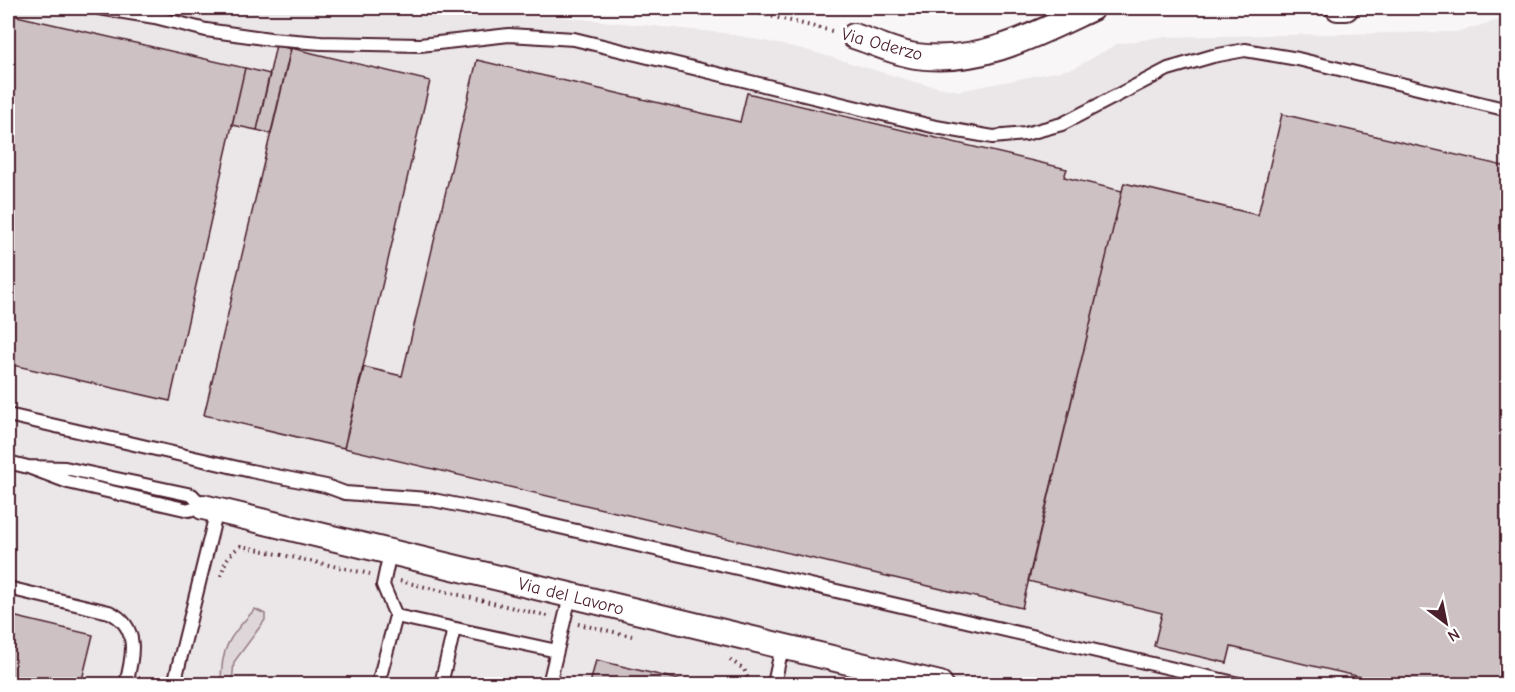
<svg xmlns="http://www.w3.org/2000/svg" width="1515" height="692" font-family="'Comic Neue',sans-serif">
<rect width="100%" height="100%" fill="#f8f6f7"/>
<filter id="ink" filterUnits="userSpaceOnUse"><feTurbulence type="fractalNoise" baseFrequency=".0167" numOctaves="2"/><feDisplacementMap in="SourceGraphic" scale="12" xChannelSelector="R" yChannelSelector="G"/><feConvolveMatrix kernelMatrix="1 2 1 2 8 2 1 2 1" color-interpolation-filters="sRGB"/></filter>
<g filter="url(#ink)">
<path fill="#ebe6e8" d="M8 8H279L329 12 430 8 520 13 724 33 803 49 918 83 959 91 1075 68 1117 44 1161 37 1457 32 1507 18V684H8Z"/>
<path fill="#ded6d9" stroke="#947a82" stroke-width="1.5" d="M255 609 265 614V620L234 662 232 684H221C221 645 230 637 255 609Z"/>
<path fill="#cdc1c4" stroke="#4a1f2b" stroke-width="1.5" d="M8 14 245 68 170 401 8 364Z
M276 45 291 49 271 134 257 130Z
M291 48 430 81 344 448 204 415Z
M477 60 740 122 747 93 1067 169 1064 177 1122 191 1022 608 344 448 364 367 402 376Z
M245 68 270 74 257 130 232 125Z
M1282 114 1508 167V662L1505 661 1500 684H1391L1231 647 1227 663 1154 646 1162 613 1028 581 1124 183 1258 215Z
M8 615 93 635 81 684H8Z
M596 660 697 684H590Z"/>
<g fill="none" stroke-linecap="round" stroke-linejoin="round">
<defs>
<path id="service" d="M99 8 155 17 206 30 270 39 321 43 420 45 509 35 574 39 936 127 993 137 1025 134 1062 124 1168 69 1213 56 1245 50 1298 59 1508 110
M8 415 251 471 326 486 345 493 428 499 503 514 1239 684
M8 462 28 467
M28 467 65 468 192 495 203 507 189 510 68 482Z
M390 552 383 585 396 616 557 651
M8 588 109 612C140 626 133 657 126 684
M174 684 217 510
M378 684 396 616
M441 684 454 629
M549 684 570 596
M774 684 782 647"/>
<path id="minor" d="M1338 8H1346
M854 36C873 42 895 53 916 56 980 65 1037 34 1092 8
M203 507 940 684"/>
</defs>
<use href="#service" stroke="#4a1f2b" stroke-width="16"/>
<use href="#minor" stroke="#4a1f2b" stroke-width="28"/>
<path stroke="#4a1f2b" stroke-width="4" stroke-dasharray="1.5 4.5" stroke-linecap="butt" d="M737 8 832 31
M221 576C225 561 228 554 241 546L370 574
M400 581 548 616
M578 624 632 636
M730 660 744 669 750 684
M814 684 827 683"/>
<use href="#service" stroke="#fff" stroke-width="12"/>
<use href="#minor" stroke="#fff" stroke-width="24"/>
</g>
</g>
<g text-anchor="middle" stroke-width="6" stroke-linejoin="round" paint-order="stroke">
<g font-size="18" fill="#4a1f2b" stroke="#fff">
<text transform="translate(882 44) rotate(15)" y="6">Via Oderzo</text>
<text transform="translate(571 596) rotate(14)" y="6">Via del Lavoro</text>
</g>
</g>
<rect width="1515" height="692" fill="none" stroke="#fff" stroke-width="30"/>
<rect x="15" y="15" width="1485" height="662" fill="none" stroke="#4a1f2b" stroke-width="2" filter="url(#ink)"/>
<g transform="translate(1446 623) rotate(148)" stroke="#ffffff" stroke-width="4.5" paint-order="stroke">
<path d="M0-4.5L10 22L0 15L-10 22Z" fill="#4a1f2b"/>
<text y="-9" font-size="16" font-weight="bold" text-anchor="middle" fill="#4a1f2b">N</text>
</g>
</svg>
